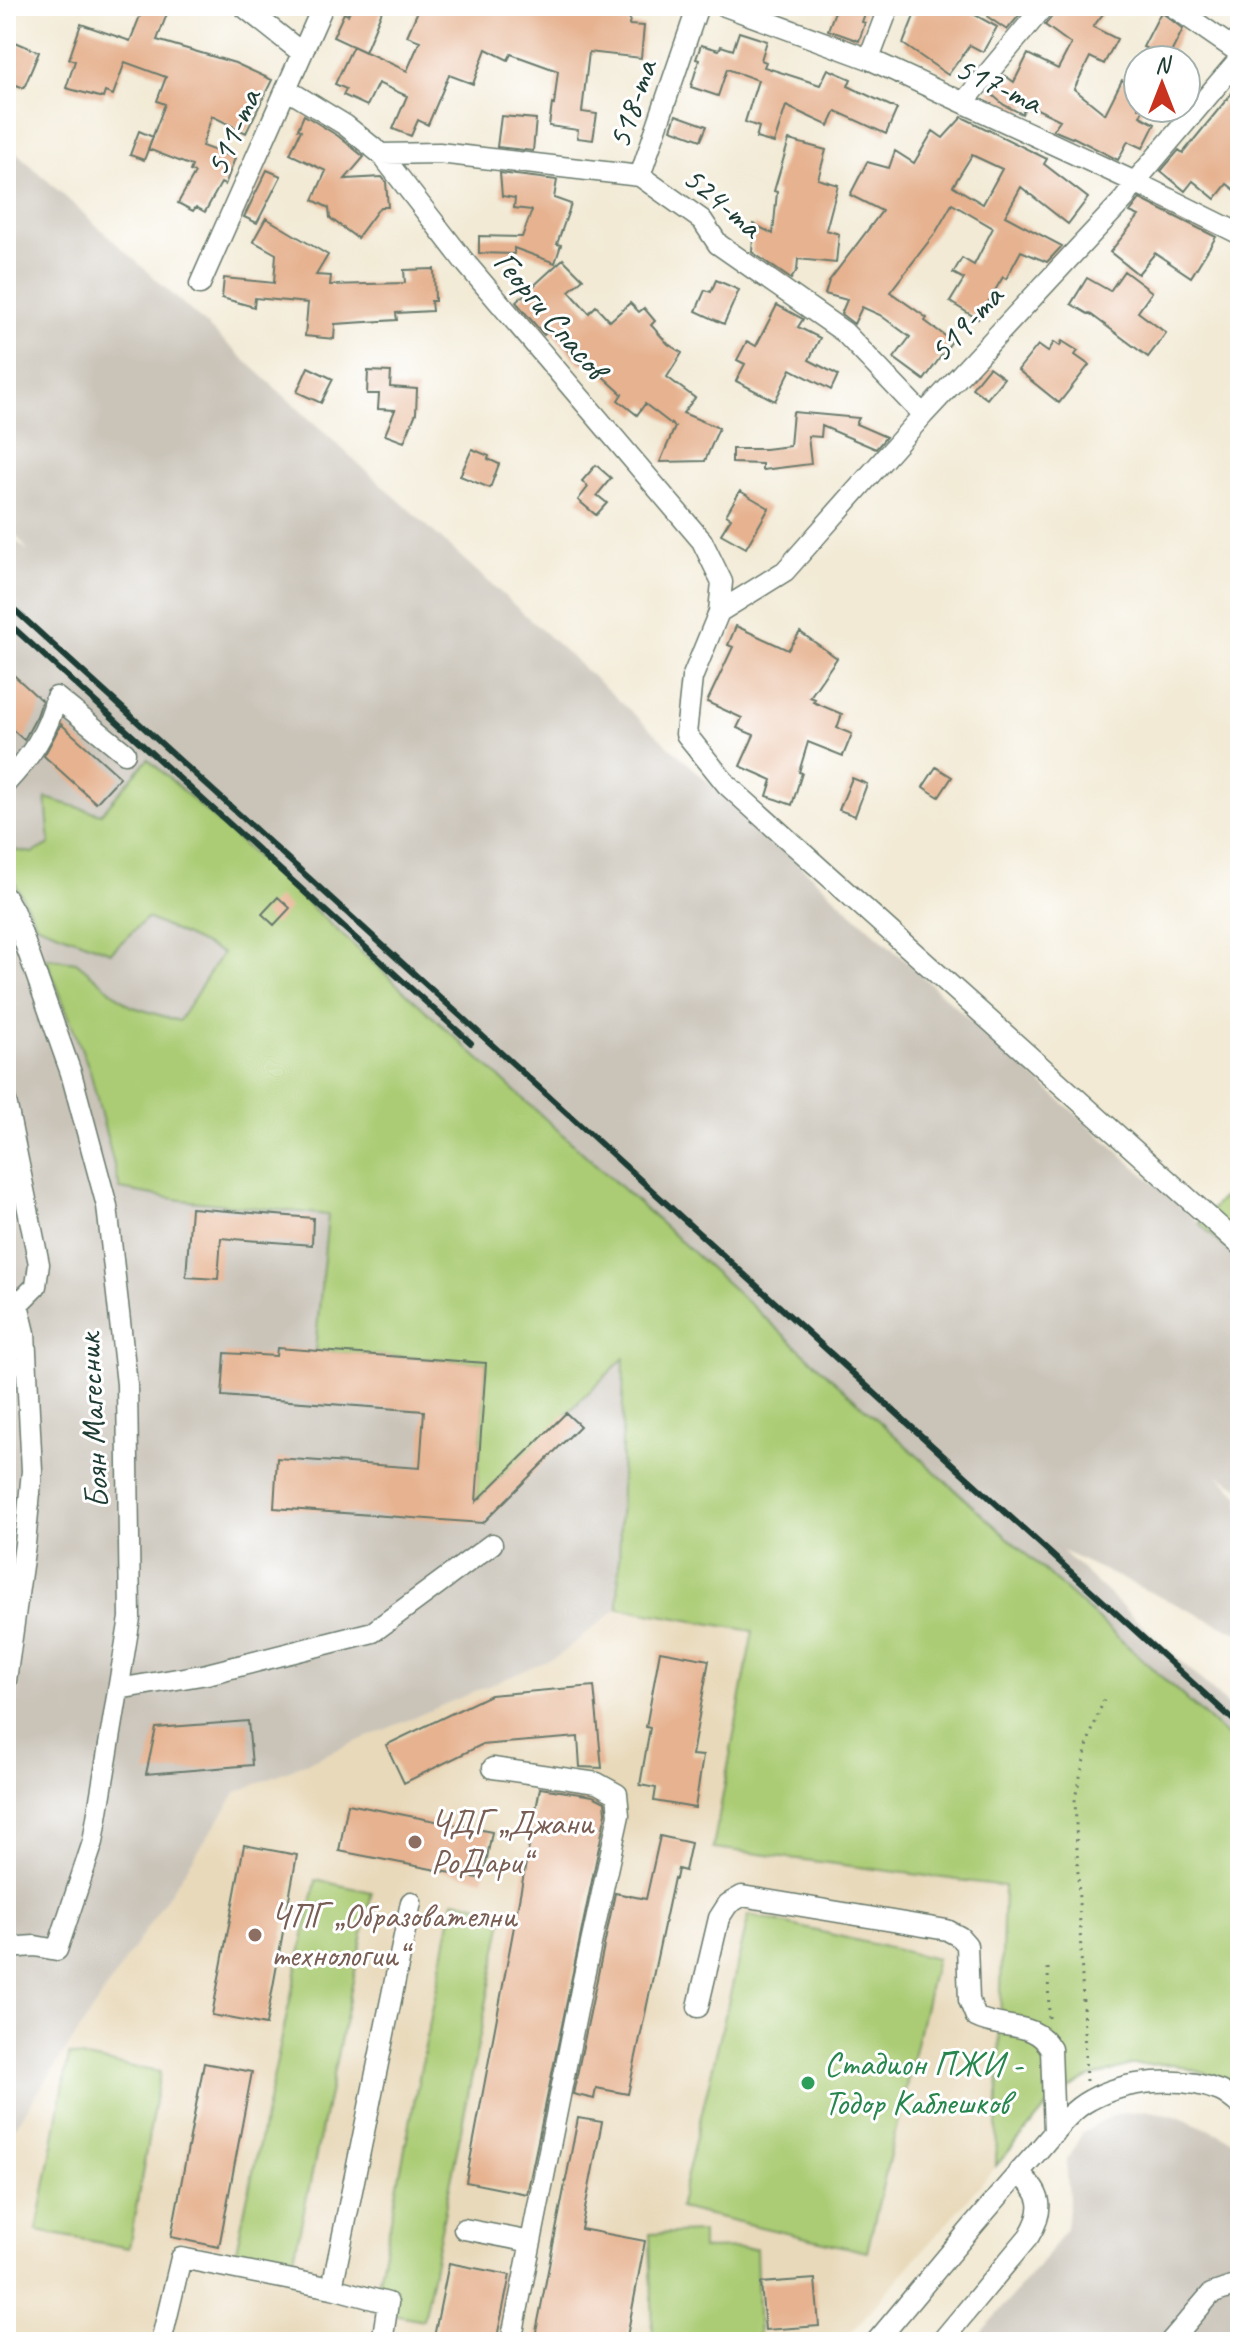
<svg xmlns="http://www.w3.org/2000/svg" width="1246" height="2348" font-family="Caveat,sans-serif">
<rect width="100%" height="100%" fill="#fff"/>
<filter id="ink" filterUnits="userSpaceOnUse"><feTurbulence type="fractalNoise" baseFrequency=".0125" numOctaves="2"/><feDisplacementMap in="SourceGraphic" scale="16" xChannelSelector="R" yChannelSelector="G"/><feConvolveMatrix kernelMatrix="1 2 1 2 8 2 1 2 1" color-interpolation-filters="sRGB"/></filter>
<filter id="wash" filterUnits="userSpaceOnUse"><feTurbulence type="fractalNoise" baseFrequency=".006" numOctaves="4" result="noise"/><feDisplacementMap in="SourceGraphic" scale="32" xChannelSelector="R" yChannelSelector="G"/><feGaussianBlur stdDeviation="1.8" result="paint"/><feColorMatrix in="noise" values="0 0 0 0 0 0 0 0 0 0 0 0 0 0 0 0 0 1.4 0 .05"/><feComposite in="paint" operator="in"/></filter>
<g filter="url(#wash)">
<rect width="100%" height="100%" fill="#f2ead5"/>
<path fill="#e8d9ba" d="M618 1608 753 1631 714 1848 1004 1886 996 2166 843 2342H6V2141L237 1792 557 1657Z"/>
<path fill="#c9c3b8" d="M6 143 1000 1047 1199 1223 1240 1263V1488L1217 1474 1240 1496V1634L1062 1551 1240 1716V1748L306 903 120 1189 181 1200 328 1215 315 1350 486 1363 477 1501 624 1357 618 1608 557 1657 237 1792 6 2141V533L28 551 6 521Z
M1146 2110 1180 2117 1240 2143V2342H973L1049 2253 1066 2228 1069 2199 1066 2162 1082 2133 1114 2115Z"/>
<path fill="#abcc75" stroke="#658454" stroke-width="2" d="M148 759 1240 1748V2086L1232 2082 1173 2064 1130 2065 1086 2079 1053 2100 996 2166 1004 1886 713 1848 753 1631 618 1608 624 1358 476 1502 486 1363 315 1351 328 1215 181 1200 120 1189 90 1071 46 958 76 962 130 1006 179 1021 222 953 147 918 111 952 37 925 6 866V849L33 853 50 844 46 798 101 814Z
M1240 1179V1262L1199 1223Z
M316 1880 372 1892 292 2267 235 2255Z
M454 1900 505 1910 423 2320 373 2310Z
M749 1915 936 1959 867 2252 679 2208Z
M69 2055 160 2072 129 2248 37 2231Z
M702 2232V2249L756 2248 759 2342H705L704 2336 653 2337 650 2234Z"/>
<g id="blocks">
<path fill="#e6b290" fill-rule="evenodd" d="M144 6H170L157 40 235 63 272 80 246 133 212 116 202 146 235 158 225 185 221 183 205 212 196 207 193 211 178 203 195 173 190 171 192 166 148 149 165 104 157 101 166 77 125 62 113 95 105 92 103 98 66 88 75 61 69 59 81 24 130 41Z
M352 6H384L365 52 333 37 344 13 348 15Z
M420 6H594L593 14 630 18 629 25 644 26 641 58 589 52 582 112 597 114 593 140 577 138 578 130 549 126 552 104 554 105 558 71 511 54 508 60 486 49 473 84 449 75 428 125 418 120 411 136 393 129 407 96 378 83 367 106 343 95 346 89 335 84 353 46 407 71 420 41 407 36Z
M837 6H852L866 11 862 22 865 23 859 41 828 30Z
M918 6H959L997 27 983 52 970 45 948 75 903 44Z
M995 6H1027L1007 30 988 17Z
M1057 6H1109L1093 27 1117 39 1104 64 1090 57 1074 89 1105 114 1122 80 1138 88V108H1144L1140 116 1155 124 1143 148 1128 141 1118 160 1073 137 1072 138 1053 130 1060 120 1027 104 1022 114 1004 105 989 92 1004 75 1014 82 1028 54 1058 69 1071 44 1045 25 1054 14Z
M1161 12 1183 29 1168 59 1143 47Z
M739 32 767 41 761 60 766 62 764 67 820 85 828 69 851 79 848 86 897 109 886 134 836 111 829 126 786 106 774 143 756 138 759 127 745 122 758 80 727 69 718 96 691 87 699 60 696 59 701 45 719 50 721 46 733 50Z
M6 38 39 52 24 88 6 81Z
M1240 83V194L1227 184 1215 199 1193 181 1185 191 1161 171 1179 150 1183 153Z
M304 115 338 136 364 157 345 179 382 177 386 182 388 207H380L357 238 330 218 329 208 313 200 326 171 290 154 301 130 298 129Z
M676 115 707 126 701 140 671 129Z
M501 116 536 119 533 151 497 147Z
M962 117 1047 159 1044 164 1088 198 1068 224 1021 187 1005 216 1062 246 1047 262 1021 251 1006 279 1003 277 978 319 950 302 964 279 953 273 962 258 974 265 993 228 952 204 936 232 890 292 927 318 925 321 952 341 924 380 894 358 910 337 880 315 862 307 854 324 841 314 847 300 825 294 829 281 882 211 850 195 867 162 889 168 895 151 914 163 933 131 943 138ZM972 155 1002 169 983 204 953 186Z
M139 131 153 137 144 160 130 155Z
M789 140 826 150 818 179 838 185 826 230 839 234 836 263 798 259 797 270 791 279 752 252 754 224 773 234 777 192 774 191Z
M267 170 281 176 257 223 244 217Z
M500 173 557 180 554 198 571 204 557 244 561 245 555 263 514 248V254L479 253V236L522 237 532 210 514 208 515 198 502 196Z
M1140 199 1216 237 1191 277 1155 253 1138 274 1110 252 1139 216 1130 212Z
M266 218 328 255 316 275 331 276 330 285 405 283 404 270 434 269 435 301H431L432 311 396 313 397 320 335 324 334 339 305 336 308 303 255 298 254 307 222 298 224 278 274 283 276 254 253 241Z
M563 259 583 279 569 291 589 313 596 306 610 321 630 303 639 312 644 308 655 321 651 325 668 344 682 353 667 377 695 398 683 413 719 428 705 461 660 462 675 427 645 404 637 415 618 400 622 394 586 361 581 365 549 330 544 335 516 302Z
M1124 271 1152 292 1138 312 1166 333 1148 357 1089 313 1088 314 1071 304 1087 278 1110 291Z
M716 280 739 290 724 324 696 311 705 290 711 292Z
M777 305 803 319 798 327 820 338 809 360 838 375 831 390 791 369 775 401 736 381 745 364 737 360 747 341 756 346Z
M1062 341 1078 351 1075 355 1089 365 1059 403 1018 370 1038 345 1048 352 1054 342 1060 346Z
M308 367 333 379 321 403 297 392Z
M989 367 1004 378 987 399 972 388Z
M368 371 391 372 390 387 417 389 416 413 404 442 385 435 395 410 378 409 379 394H367Z
M793 412 859 418 856 424 886 437 876 449 822 426 821 437 808 436 811 464 762 470V464L732 463V449H765L790 446Z
M472 449 489 456 488 459 499 464 490 488 460 476Z
M596 465 611 478 597 495 607 503 596 515 578 500 588 487 582 481Z
M740 491 769 508 746 548 721 534 731 518 726 515Z
M736 626 788 650 800 632 837 658 810 697 815 699 813 702 842 714 837 728 852 734 843 756 808 742 799 772 802 773 792 805 767 796 772 780 740 766 754 735 737 728 742 718 707 702 733 647 728 645Z
M6 668 42 701 37 716 24 740 6 724Z
M61 724 120 777 96 803 44 756Z
M936 767 952 777 939 797 923 787Z
M852 778 867 784 855 816 839 810Z
M278 897 290 908 274 925 262 914Z
M191 1208 313 1218 312 1245 221 1238 218 1279 186 1277Z
M277 1348 486 1363 476 1502 566 1413 580 1426 483 1523 274 1508 277 1458 420 1468 424 1411 222 1396 225 1353 276 1356Z
M660 1651 709 1660 692 1755 703 1756 695 1808 654 1801 656 1788 640 1785 650 1728 646 1727Z
M594 1686 602 1768 580 1767 578 1737 481 1745 404 1783 386 1745 490 1695Z
M248 1721 252 1765 146 1774 156 1728Z
M540 1788 593 1796 605 1802 606 1813 527 2194 466 2182Z
M348 1804 492 1832 483 1879 339 1851Z
M660 1836 691 1843 685 1871 678 1869 676 1879 674 1878 628 2094 596 2088 594 2099 573 2094 615 1893 646 1899Z
M244 1845 297 1855 266 2025 212 2015Z
M204 2063 252 2072 219 2247 171 2237Z
M578 2118 602 2122 581 2229 645 2241 626 2342H534Z
M449 2263 510 2275 496 2342H433Z
M815 2279 819 2326 765 2330 761 2283Z"/>
</g>
</g>
<g filter="url(#ink)">
<use href="#blocks" fill-opacity="0" stroke="#697a6c" stroke-width="2"/>
<g fill="none" stroke-linecap="round" stroke-linejoin="round">
<defs>
<path id="minor" d="M243 6 302 53
M725 6 869 59 1135 182 1240 234
M1172 6 1240 53
M869 59 889 6
M286 89 345 125 381 154 464 261 702 541 722 582 719 612 692 678 686 734 727 785 1240 1245
M964 102 1044 6
M381 154 439 153 640 176 702 220 718 244 844 332 923 415
M640 176 698 6
M200 284 323 6
M719 612 785 571 923 415 1125 198 1135 182 1240 58
M6 783C30 757 49 731 56 697L125 753
M6 898 14 912 71 1073 107 1206 127 1384 130 1618 93 1842 57 1950 35 1946 6 1948
M6 1101 39 1264 36 1286 18 1304
M6 1291 18 1304 25 1333 32 1471 25 1544 6 1680
M118 1689 207 1674 373 1632 492 1544
M493 1768 597 1783 617 1794 619 1815 582 1985 511 2342
M698 2007 719 1918 728 1904 742 1896 947 1930 960 1937 967 1945 969 2000 976 2017C1003 2031 1034 2019 1051 2049L1054 2133
M464 2229 531 2242
M332 2288 388 2303 382 2342
M161 2342 181 2258 332 2288 411 1902
M876 2342C930 2278 982 2213 1038 2151 1053 2134 1069 2111 1090 2100 1126 2080 1181 2075 1220 2091 1227 2094 1234 2100 1240 2105
M941 2342 1029 2236C1046 2208 1042 2193 1018 2172
M1170 2342 1211 2294 1240 2284"/>
</defs>
<use href="#minor" stroke="#697a6c" stroke-width="23"/>
<path stroke="#697a6c" stroke-width="3" stroke-dasharray="2 6" stroke-linecap="butt" d="M1048 1968 1049 2018
M1086 2081 1075 1798 1089 1739 1104 1699"/>
<use href="#minor" stroke="#fff" stroke-width="20"/>
<path stroke="#1f3d34" stroke-width="6" d="M6 602 1240 1726
M6 621 471 1043"/>
</g>
</g>
<g fill="#8d6e63" stroke="#fff" stroke-width="3">
<circle cx="415" cy="1842" r="8"/>
<circle cx="255" cy="1935" r="8"/>
</g>
<circle fill="#2e9e5b" stroke="#fff" stroke-width="3" cx="808" cy="2083" r="8"/>
<g text-anchor="middle" stroke-width="6" stroke-linejoin="round" paint-order="stroke">
<g font-size="34" fill="#1f3d34" stroke="#fff">
<text transform="translate(999 84) rotate(25)" y="12">517-та</text>
<text transform="translate(631 104) rotate(-71)" y="12">518-та</text>
<text transform="translate(232 132) rotate(-66)" y="12">511-та</text>
<text transform="translate(723 201) rotate(40)" y="12">524-та</text>
<text transform="translate(551 314) rotate(50)" y="12">Георги Спасов</text>
<text transform="translate(965 323) rotate(-47)" y="12">519-та</text>
<text transform="translate(92 1421) rotate(-93)" y="12">Боян Магесник</text>
</g>
<g font-size="34" fill="#785e54" stroke="#fff" text-anchor="start">
<text x="431" y="1834">ЧДГ „Джани<tspan x="431" dy="39">РоДари“</tspan></text>
<text x="271" y="1927">ЧПГ „Образователни<tspan x="271" dy="39">технологии“</tspan></text>
</g>
<g font-size="34" fill="#27864d" stroke="#fff" text-anchor="start">
<text x="824" y="2075">Стадион ПЖИ -<tspan x="824" dy="39">Тодор Каблешков</tspan></text>
</g>
</g>
<rect width="1246" height="2348" fill="none" stroke="#fff" stroke-width="32"/>
<g transform="translate(1162 84)"><circle r="38" fill="#ffffff" stroke="#a5b1ae" stroke-width="2"/>
<path d="M0-6L14 30L0 20L-14 30Z" fill="#c8321e"/>
<text y="-12" font-size="22" font-weight="bold" text-anchor="middle" fill="#1f3d34">N</text>
</g>
</svg>
